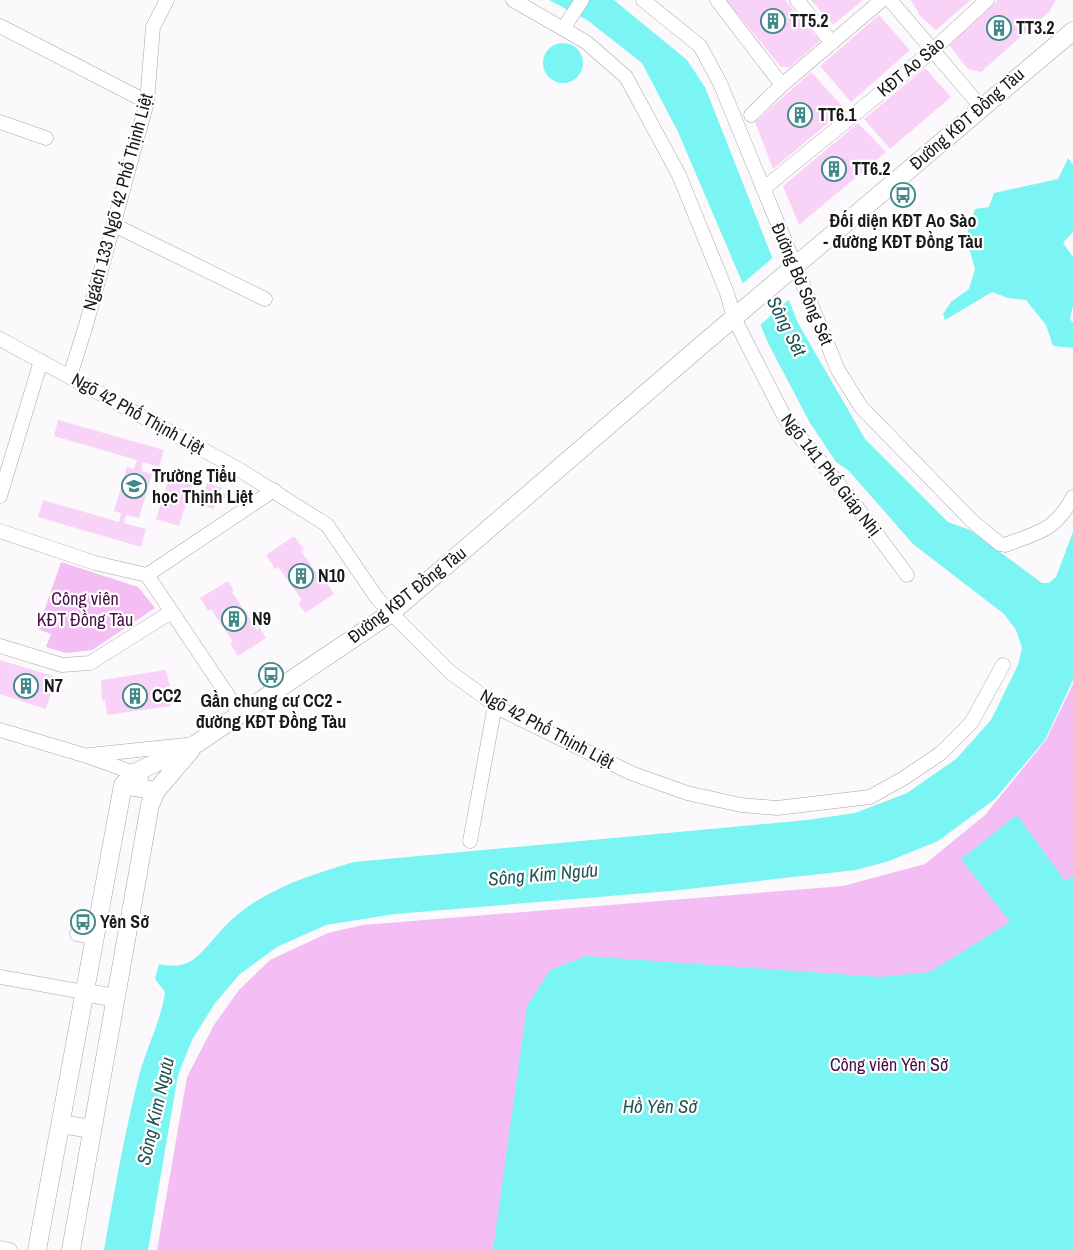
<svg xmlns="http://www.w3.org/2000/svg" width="1073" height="1250" font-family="'Archivo Narrow',sans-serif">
<rect width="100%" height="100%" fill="#fcf9fc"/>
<path fill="#f4bdf4" d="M61 562 138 587 155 608 92 650 66 653 46 647 51 634 38 629Z
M1073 684V1250H157L187 1077 214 1025 239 990 270 960 328 933 363 925 843 886 925 864 985 815 1046 740Z"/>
<path fill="#7af5f3" d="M549 0H614L687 60 705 87 798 323 865 439 948 522 970 530 1042 583H1049L1056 577 1073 532V680L1045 740 995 799 938 841 889 861 856 870 670 891 395 914 326 925 277 947 240 974 215 1003 192 1040 178 1075 148 1250H104C114 1193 124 1136 138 1080 145 1050 161 1022 165 992L155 979 159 964C171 966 178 967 189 962 203 955 218 932 230 921 265 889 310 875 354 862L807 820 855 813 907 793 956 759 991 720 1018 665 1022 648 1016 630 1004 614 913 544 849 471 836 462 810 423 769 345 678 132 642 63 587 20Z
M543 63a20 20 0 1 1 40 0a20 20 0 1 1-40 0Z
M1068 158 1073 165V232L1063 243 1073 257V306L1070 319 1073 323V348L1053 346 1046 325 1026 300 1008 298 992 292 945 320 943 314 951 302 969 289 975 269 966 237 975 209 989 207 994 193 1058 179Z
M1017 815 1065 881 1073 876V1250H493L527 1006 550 970 586 956 880 977 930 972 1010 922 961 859Z"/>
<path fill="#fcf9fc" d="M776 255 792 297 760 325 741 285Z"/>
<path fill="#f9d2f8" d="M726 0H785L820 41 790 67H781Z
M811 0H863L833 25Z
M911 0H971L936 30 920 16Z
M998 0H1056L1049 12 981 72 968 69 949 45Z
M879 15 910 50 851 102 820 66Z
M925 68 951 97 890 149 864 119Z
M811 72 845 109 773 169 755 122Z
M858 123 886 152 799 225 783 186Z
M58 420 164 450 159 467 143 462 141 471 152 474 139 518 126 515 124 523 146 529 141 547 38 517 43 500 119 522 121 513 114 511 127 467 134 469 137 460 54 436Z
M170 475 193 483 179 526 156 519Z
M207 483 222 488 220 491 226 494 224 500 217 498 214 509 200 504Z
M294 536 304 549 301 551 324 584 327 583 334 594 305 613 298 603 302 600 278 567 275 569 266 555Z
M228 581 234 591 232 592 257 630 260 628 266 638 238 656 230 644 233 642 211 609 208 611 200 598Z
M0 660 56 677 46 709 0 694Z
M166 670 171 691H168L171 706 107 715 105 700 102 701 101 680Z"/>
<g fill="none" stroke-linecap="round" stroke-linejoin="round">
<defs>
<path id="minor" d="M513 0 586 42 626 77 679 175 727 293 734 318 786 420 847 494 907 575
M643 0 700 46 720 83 838 370 861 407 972 521 1000 544 1005 545C1039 532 1055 531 1073 497
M717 0 782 85
M797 0 832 43
M890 0 981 107
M0 26 147 102
M563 29 582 0
M751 115 782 85 882 0
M0 122 46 138
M763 189 933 50 987 0
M114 225 265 299
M0 339 240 470 327 525 377 598 391 613 450 672 502 710 631 773 687 793 741 805 777 808 870 797 904 778 941 753 971 723 1003 665
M70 376 86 325 147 102 153 27 167 0
M0 496 41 361
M0 531 95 563 147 575
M147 575 241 715
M147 575 274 490
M0 646 62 665 90 663 171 612
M0 730 87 756 134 773 141 778
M90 755 186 745
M470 841 495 705
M77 934 94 937
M0 977 84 992
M0 1248 10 1250"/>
<path id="major" d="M123 785 156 791
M84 992 115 998
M61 1124 92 1129
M37 1250 123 785 134 773 196 744 391 613 704 343 1073 31
M71 1250 150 805 156 791 191 750"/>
</defs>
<use href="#minor" stroke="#a8a4a8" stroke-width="15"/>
<use href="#major" stroke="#a8a4a8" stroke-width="19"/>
<use href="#minor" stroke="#fff" stroke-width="14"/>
<use href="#major" stroke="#fff" stroke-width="18"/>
</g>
<defs>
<symbol id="building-ring" viewBox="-11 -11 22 22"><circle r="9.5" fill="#fff" stroke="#418988" stroke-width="1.5"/><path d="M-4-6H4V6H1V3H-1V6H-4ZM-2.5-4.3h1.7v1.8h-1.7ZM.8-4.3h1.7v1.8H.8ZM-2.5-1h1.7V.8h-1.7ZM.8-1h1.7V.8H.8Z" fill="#418988"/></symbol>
<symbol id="bus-ring" viewBox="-11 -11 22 22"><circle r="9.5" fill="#fff" stroke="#418988" stroke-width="1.5"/><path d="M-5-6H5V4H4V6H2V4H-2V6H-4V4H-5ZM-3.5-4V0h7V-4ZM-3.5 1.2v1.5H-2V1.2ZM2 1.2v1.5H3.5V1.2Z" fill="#418988"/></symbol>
<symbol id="school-ring" viewBox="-11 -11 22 22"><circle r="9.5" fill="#fff" stroke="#418988" stroke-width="1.5"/><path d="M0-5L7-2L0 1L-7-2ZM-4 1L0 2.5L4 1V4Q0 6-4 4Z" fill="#418988"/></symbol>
</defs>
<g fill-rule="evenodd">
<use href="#building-ring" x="759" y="7" width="28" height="28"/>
<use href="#building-ring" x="985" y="14" width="28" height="28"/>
<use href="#building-ring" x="786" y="101" width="28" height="28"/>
<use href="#building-ring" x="820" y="155" width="28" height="28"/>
<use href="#bus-ring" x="889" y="181" width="28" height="28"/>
<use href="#school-ring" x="120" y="472" width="28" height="28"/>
<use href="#building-ring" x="287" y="562" width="28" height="28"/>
<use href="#building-ring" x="220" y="605" width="28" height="28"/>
<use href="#bus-ring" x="257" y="661" width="28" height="28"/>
<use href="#building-ring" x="12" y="672" width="28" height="28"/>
<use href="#building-ring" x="121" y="682" width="28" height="28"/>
<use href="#bus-ring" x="69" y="908" width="28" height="28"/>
</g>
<g text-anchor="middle" stroke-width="4.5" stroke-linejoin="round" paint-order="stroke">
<g font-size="18" font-weight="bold" fill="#1a191a" stroke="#fff" text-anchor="start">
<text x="790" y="27">TT5.2</text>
<text x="1016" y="34">TT3.2</text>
<text x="818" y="121">TT6.1</text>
<text x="852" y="175">TT6.2</text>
<text x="903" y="227" text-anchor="middle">Đối diện KĐT Ao Sào<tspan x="903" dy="21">- đường KĐT Đồng Tàu</tspan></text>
<text x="152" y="482">Trường Tiểu<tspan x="152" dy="21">học Thịnh Liệt</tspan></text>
<text x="318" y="582">N10</text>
<text x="252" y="625">N9</text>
<text x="44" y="692">N7</text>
<text x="152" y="702">CC2</text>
<text x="271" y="707" text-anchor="middle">Gần chung cư CC2 -<tspan x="271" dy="21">đường KĐT Đồng Tàu</tspan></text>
<text x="100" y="928">Yên Sở</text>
</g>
<g font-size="18" fill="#1a191a" stroke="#fff">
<text transform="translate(911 67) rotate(-40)" y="6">KĐT Ao Sào</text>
<text transform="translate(967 119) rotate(-41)" y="6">Đường KĐT Đồng Tàu</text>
<text transform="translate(118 202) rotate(-75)" y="6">Ngách 133 Ngõ 42 Phố Thịnh Liệt</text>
<text transform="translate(802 284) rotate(67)" y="6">Đường Bờ Sông Sét</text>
<text transform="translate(138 414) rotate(29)" y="6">Ngõ 42 Phố Thịnh Liệt</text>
<text transform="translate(831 475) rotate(52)" y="6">Ngõ 141 Phố Giáp Nhị</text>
<text transform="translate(407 595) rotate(-38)" y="6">Đường KĐT Đồng Tàu</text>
<text transform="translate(547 729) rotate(28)" y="6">Ngõ 42 Phố Thịnh Liệt</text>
</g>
<g font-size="18" fill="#460f48" stroke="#fff">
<text x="85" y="605">Công viên<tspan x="85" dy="21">KĐT Đồng Tàu</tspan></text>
<text x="889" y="1071">Công viên Yên Sở</text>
</g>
<g font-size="19" font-style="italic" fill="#205554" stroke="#fff">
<text transform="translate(787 326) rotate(63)" y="7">Sông Sét</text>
<text transform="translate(543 874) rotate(-5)" y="7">Sông Kim Ngưu</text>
<text x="660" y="1113">Hồ Yên Sở</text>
<text transform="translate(155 1111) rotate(-77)" y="7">Sông Kim Ngưu</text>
</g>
</g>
</svg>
